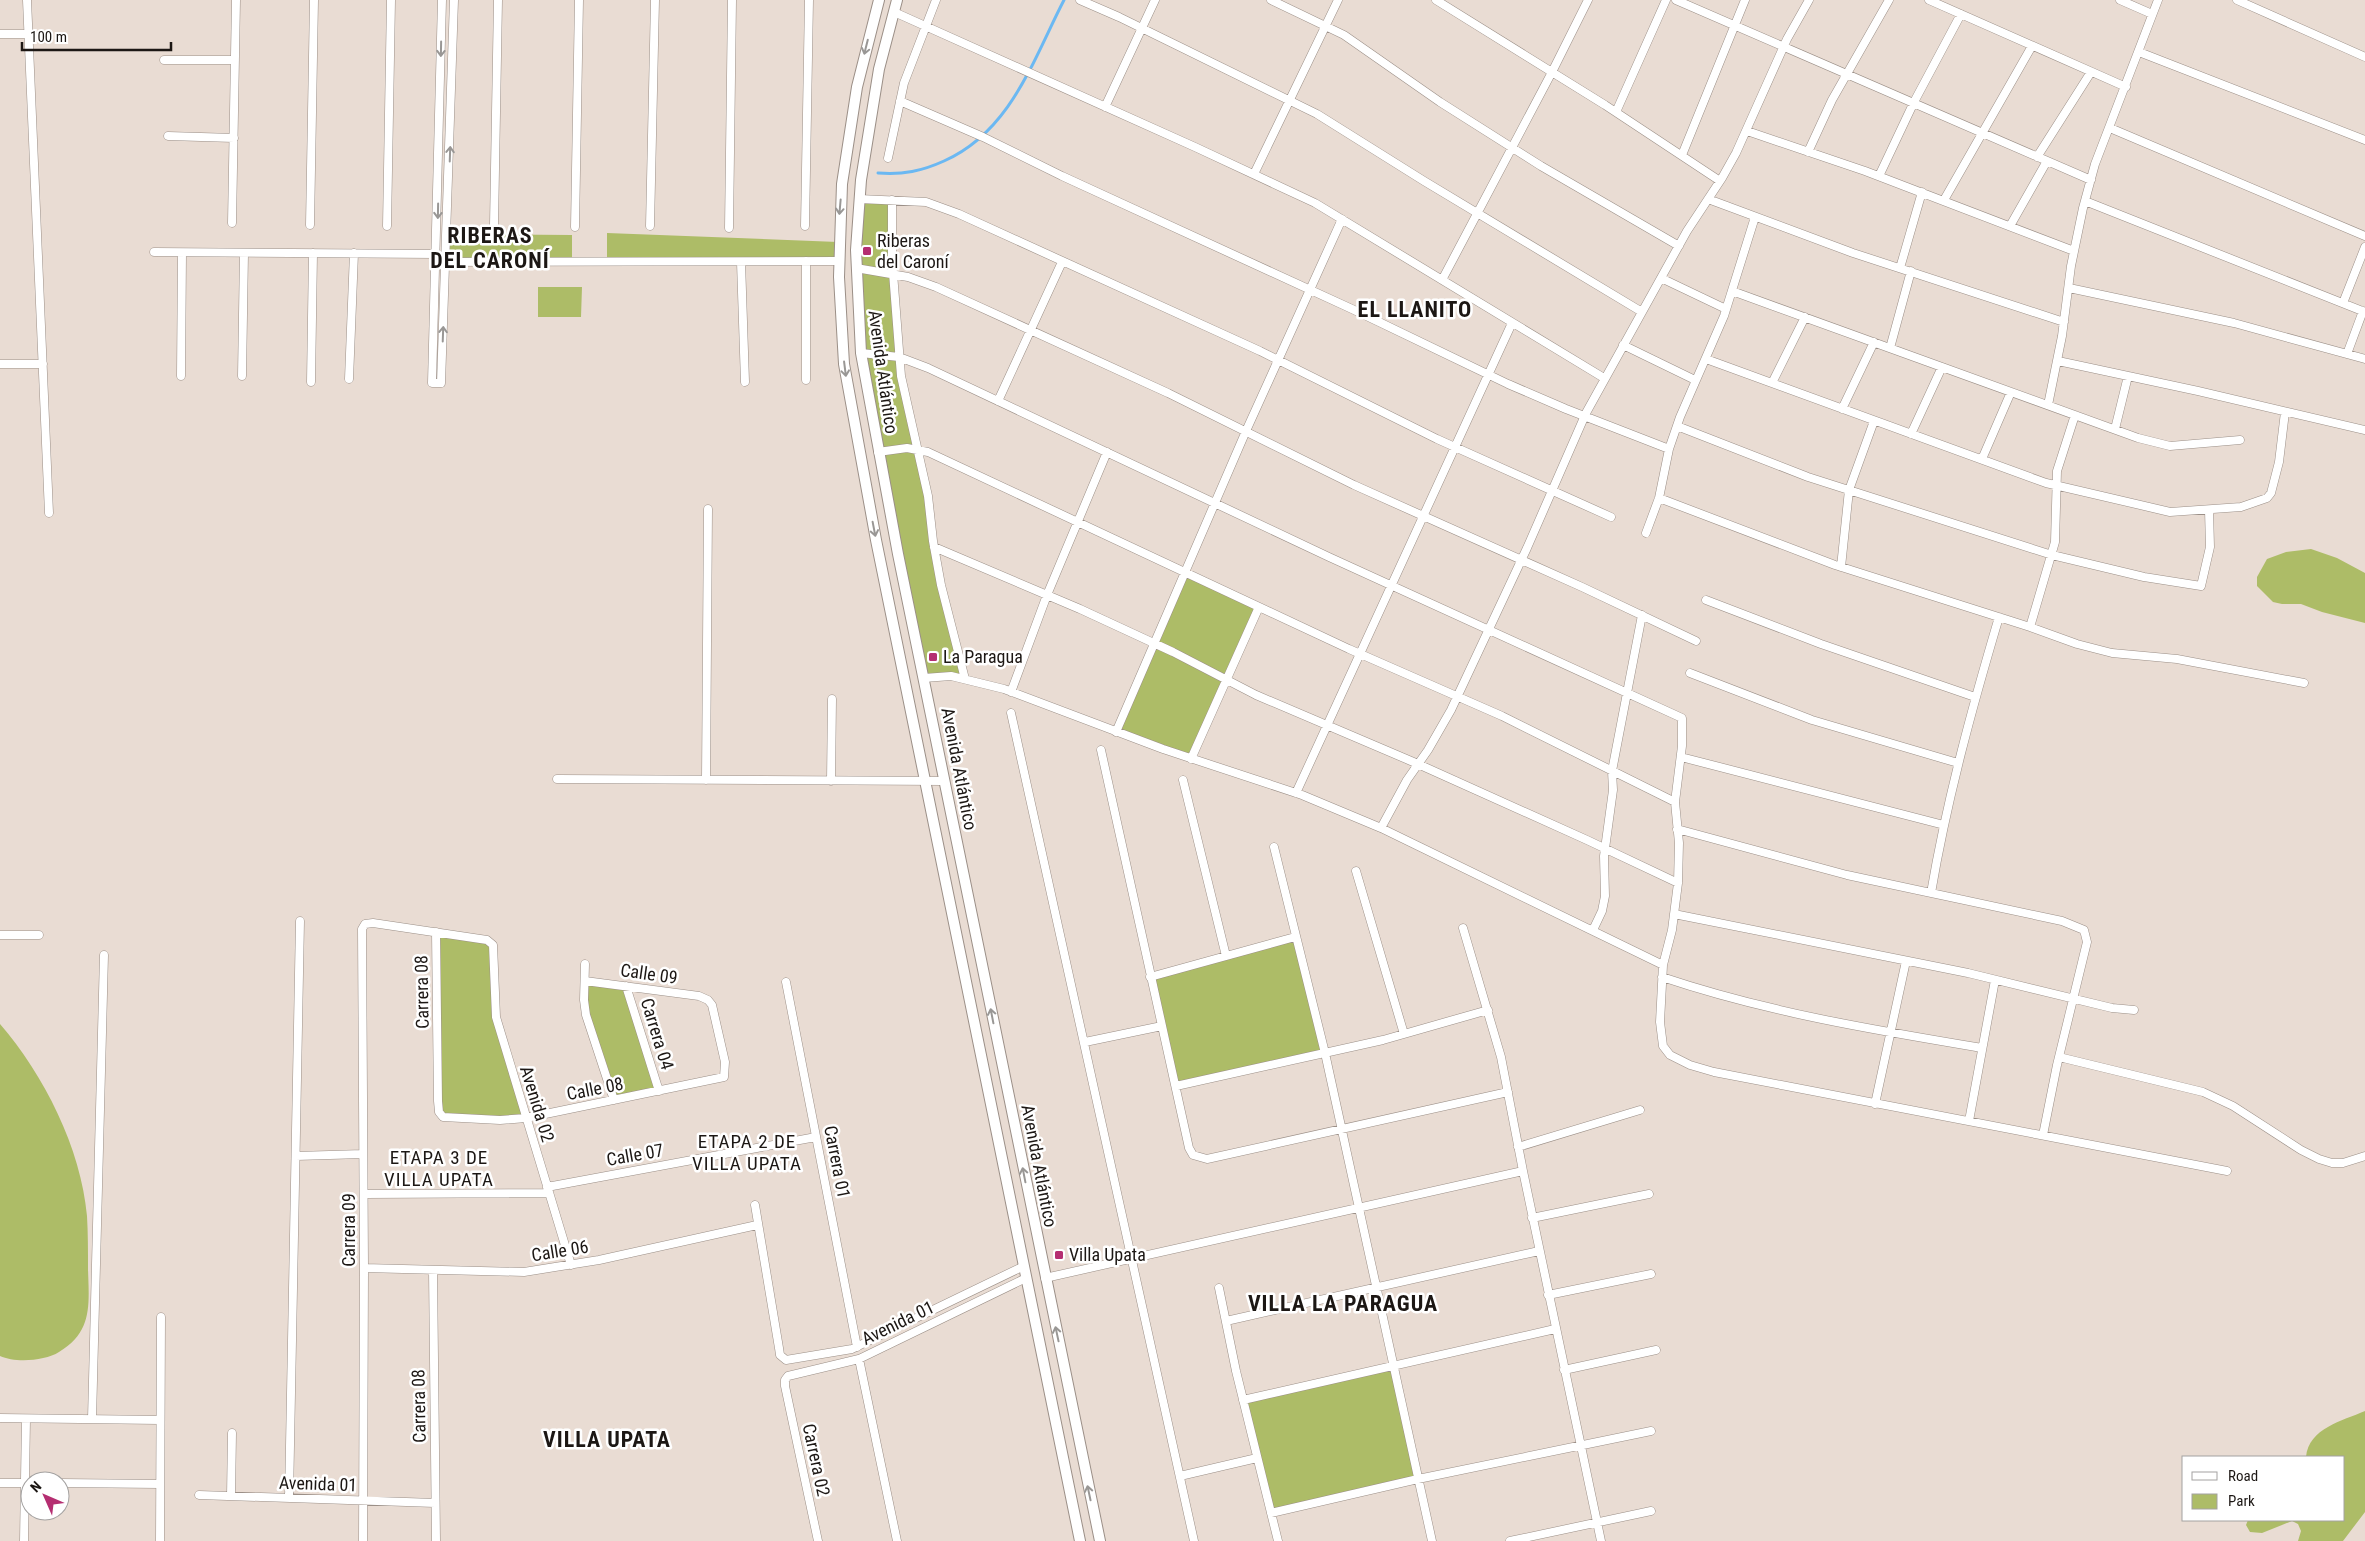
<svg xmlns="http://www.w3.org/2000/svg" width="2365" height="1541" font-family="'Roboto Condensed',sans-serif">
<rect width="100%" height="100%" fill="#e9dcd3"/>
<path fill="#adbc67" d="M859 199 892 200 896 311 911 419 933 541 965 679 924 678 865 385Z
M607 233 838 242 839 261 607 263Z
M447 234 572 235V263L446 262Z
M538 287H582L581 317H538Z
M2311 549 2337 558 2365 573V623L2322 612 2301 604H2282L2273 602 2257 586V577L2267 559 2286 552Z
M1186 573 1259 607 1191 759 1116 732Z
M436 932 490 941 494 1007 526 1118 440 1115Z
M1295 937 1325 1053 1176 1086 1150 977Z
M585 981 626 986 659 1091 614 1100 590 1030Z
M0 1024C44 1075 81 1148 87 1216 88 1233 88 1251 88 1269 89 1304 93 1332 59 1352 45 1361 15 1363 0 1356Z
M1393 1364 1418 1479 1271 1513 1243 1400Z
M2365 1411V1512L2343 1541H2298L2301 1531 2298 1524 2292 1521 2262 1533 2250 1532 2246 1525 2248 1520H2344V1457H2306C2309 1428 2342 1421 2365 1411Z"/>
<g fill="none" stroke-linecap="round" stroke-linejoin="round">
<path stroke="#6bb8f2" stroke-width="3" d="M878 173C903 175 922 171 944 161 1011 131 1033 60 1064 0"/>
<defs>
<path id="minor" d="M27 0 49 513
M442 0 432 383H441L454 0
M1080 0 1119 17 1317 114 1424 181 1642 312
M1271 0 1344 35 1440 102 1541 166 1679 246
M1436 0 1605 105 1720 181
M1676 0 2091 180
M1929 0 2126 87
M2120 0 2152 14
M2237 0 2365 57
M894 12 1195 147 1315 203 1604 378
M0 34H28
M2139 52 2365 140
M164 60H235
M900 101 983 137 1062 176 1352 309 1508 384 1566 409 1669 449
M1105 107 1155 0
M1616 112 1666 0
M2110 128 2365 236
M1747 131 1865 171 2074 251
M168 136 234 138
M1808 152 1832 100 1889 0
M1682 155 1745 0
M2037 157 2091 72
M888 158 904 83 936 0
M1254 174 1338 0
M1879 176 1914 102 1961 14
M859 199 926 202 959 214 1260 351 1437 439 1611 517
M1708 199 1853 253 2064 322
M892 200V260L901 376 928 496 933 541 941 585 965 679
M1944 200 2032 46
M2085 201 2365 312
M232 223 236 0
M310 225 314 0
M494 225 498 0
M387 226 391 0
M650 226 655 0
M805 226 809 0
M2010 226 2047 161
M575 227 579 0
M729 228 732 0
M154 252 437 254
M806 261V380
M441 262 839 261
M741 262 745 382
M856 268 908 277 936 287 1168 393 1354 485 1582 587 1696 641
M1900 268 1922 192
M1661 278 1726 309
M1442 280 1552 72 1588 0
M2069 288 2234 323 2365 359
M1732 291 2138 438 2170 446 2240 440
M2343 303 2365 247
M1623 345 1695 380
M1890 348 1911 271
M861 353 899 357 928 368 1329 557 1682 718V746L1675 802 1679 843 1678 883 1672 930 1663 965 1660 1022 1663 1046 1670 1055 1690 1065 1714 1072 2227 1171
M2347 354 2363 311
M1706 359 2046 483 2170 512 2241 507 2267 498 2271 493 2279 462 2285 412
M2058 361 2198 391 2365 430
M0 364H43
M181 376 182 253
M242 376 244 253
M349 379 354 253
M311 382 313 253
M1772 383 1805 317
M998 401 1062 262
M2048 405 2062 336 2071 266 2083 208 2095 164 2158 0
M1842 409 1874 342
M1677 426 1808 477 2052 555 2144 577 2201 586 2210 547 2209 510
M2115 429 2128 376
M1911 434 1942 367
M878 452 907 448 928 452 1349 649 1502 716 1675 802
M1982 459 2011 392
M1659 498 1835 565 2030 627 2077 644 2112 653 2177 659 2304 683
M1646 533 1659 498 1669 449 1680 417 1724 316 1755 217
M934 547 1080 609 1173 652 1256 695 1418 764 1587 840 1678 883
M1841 567 1849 490 1874 421
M1706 600 1821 644 1975 697
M2030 627 2055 542 2057 471 2075 415
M1690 673 1812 720 1958 763
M924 678 951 676 1004 689 1163 749 1302 795 1381 828 1663 965
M1011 692 1047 595 1107 452
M1011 713 1194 1541
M1116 732 1246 431 1342 219
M1101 750 1189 1148 1193 1155 1207 1159 1508 1092
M1681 757 1944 825
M1191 759 1259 607
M557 779 944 781
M706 780 708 509
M1183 780 1226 956
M831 781 832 699
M1296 793 1512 323
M1381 828 1407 780 1428 750 1451 710 1527 548 1586 413 1687 231 1722 178 1736 153 1787 39 1809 0
M1677 829 1847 875 2062 921 2084 930 2087 942 2057 1065 2043 1135
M1274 847 1325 1053 1432 1541
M1356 871 1404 1034
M1931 893C1947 799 1972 708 1999 617
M1674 914 1968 973 2112 1008 2134 1010
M1463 928 1501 1057 1523 1171 1601 1541
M1593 930 1602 911 1605 896 1604 856 1613 790 1612 771 1642 615
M436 932 438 1101 439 1112 443 1117 500 1120 526 1118 724 1077 725 1062 712 1005 708 1000 699 996 585 981
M0 935H39
M585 964 584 1000 586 1015 614 1100
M1150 977 1295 937
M1662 977C1766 1012 1874 1030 1982 1048
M786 982 857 1347
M626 986 659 1091
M1085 1042 1162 1026
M2059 1057 2203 1092 2233 1106 2301 1150 2319 1159 2332 1163H2343L2365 1156
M1176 1086 1383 1040 1488 1010
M1875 1104 1906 961
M1969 1121 1995 980
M1518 1147 1640 1110
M296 1156 363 1154
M547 1187 816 1137
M364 1194 549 1193
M755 1205 779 1348 780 1355 786 1360 852 1349 1024 1266
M1532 1218 1649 1194
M364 1268 524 1272 599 1260 757 1225
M433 1270 436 1541
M1045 1278 1523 1171
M1219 1288 1236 1371 1278 1541
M1548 1295 1651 1274
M1226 1321 1539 1251
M859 1359 897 1541
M1564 1370 1656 1350
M1243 1400 1555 1329
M0 1418 160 1420
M92 1419 104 955
M1180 1476 1257 1458
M0 1483H28
M60 1483 160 1484
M199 1495 435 1503
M231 1496 232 1433
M289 1498 300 921
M1271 1513 1418 1479 1651 1431
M24 1541 26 1419
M160 1541 161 1317
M363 1541 364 1268 362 929 365 924 373 923 487 940 493 945 496 1017 571 1265
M818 1541 785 1386V1380L788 1376 859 1359 1026 1278
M1510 1541 1651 1511"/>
<path id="tertiary" d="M879 0 857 87 842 184 839 277 844 364 876 540 1080 1541
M897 0 879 69 861 180 856 250 861 353 898 554 1100 1541"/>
</defs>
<use href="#minor" stroke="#9b8f87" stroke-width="9"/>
<use href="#tertiary" stroke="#9b8f87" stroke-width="12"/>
<use href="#minor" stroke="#fff" stroke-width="8"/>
<use href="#tertiary" stroke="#fff" stroke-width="10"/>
</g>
<defs><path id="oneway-shaft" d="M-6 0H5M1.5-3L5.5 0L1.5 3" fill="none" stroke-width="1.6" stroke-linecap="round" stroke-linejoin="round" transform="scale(1.25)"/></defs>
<g stroke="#999795">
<use href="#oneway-shaft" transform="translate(866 47) rotate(104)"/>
<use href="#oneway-shaft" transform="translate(441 49) rotate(91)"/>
<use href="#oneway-shaft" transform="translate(450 154) rotate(-88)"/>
<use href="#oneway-shaft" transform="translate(840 207) rotate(95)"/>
<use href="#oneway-shaft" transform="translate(438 211) rotate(91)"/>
<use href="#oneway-shaft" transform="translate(443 334) rotate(-88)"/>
<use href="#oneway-shaft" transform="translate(845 369) rotate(83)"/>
<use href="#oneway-shaft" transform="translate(874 529) rotate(79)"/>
<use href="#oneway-shaft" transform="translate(992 1016) rotate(-101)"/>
<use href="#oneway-shaft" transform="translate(1024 1175) rotate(-101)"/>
<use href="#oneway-shaft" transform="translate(1057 1334) rotate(-102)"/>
<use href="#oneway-shaft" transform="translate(1089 1493) rotate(-102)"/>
</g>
<g fill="#b52e71" stroke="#fff" stroke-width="2">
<rect x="862" y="246" width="10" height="10" rx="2.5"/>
<rect x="928" y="652" width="10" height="10" rx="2.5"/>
<rect x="1054" y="1250" width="10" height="10" rx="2.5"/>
</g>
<g text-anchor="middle" stroke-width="5" stroke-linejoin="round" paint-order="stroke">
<g font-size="18" fill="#1c1714" stroke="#fff" text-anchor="start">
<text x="877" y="247">Riberas<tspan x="877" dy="21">del Caroní</tspan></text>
<text x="943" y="663">La Paragua</text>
<text x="1069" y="1261">Villa Upata</text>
</g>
<g font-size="18" fill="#1c1714" stroke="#fff">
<text transform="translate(883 372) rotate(82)" y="6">Avenida Atlántico</text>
<text transform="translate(959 769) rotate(79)" y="6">Avenida Atlántico</text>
<text transform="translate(649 974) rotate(8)" y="6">Calle 09</text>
<text transform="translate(422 992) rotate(-91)" y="6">Carrera 08</text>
<text transform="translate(657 1034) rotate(73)" y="6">Carrera 04</text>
<text transform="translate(595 1089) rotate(-11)" y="6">Calle 08</text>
<text transform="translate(537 1104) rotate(73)" y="6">Avenida 02</text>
<text transform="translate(635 1155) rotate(-10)" y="6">Calle 07</text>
<text transform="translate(837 1162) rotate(79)" y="6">Carrera 01</text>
<text transform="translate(1039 1166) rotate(79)" y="6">Avenida Atlántico</text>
<text transform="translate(349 1230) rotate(-90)" y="6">Carrera 09</text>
<text transform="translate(560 1251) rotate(-9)" y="6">Calle 06</text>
<text transform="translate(898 1323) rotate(-26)" y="6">Avenida 01</text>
<text transform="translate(419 1406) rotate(-91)" y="6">Carrera 08</text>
<text transform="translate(816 1460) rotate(78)" y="6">Carrera 02</text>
<text transform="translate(318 1484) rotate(2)" y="6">Avenida 01</text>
</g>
<g font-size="19" letter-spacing="1" fill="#1c1714" stroke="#fff">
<text x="747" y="1148">ETAPA 2 DE<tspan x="747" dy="22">VILLA UPATA</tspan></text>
<text x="439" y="1164">ETAPA 3 DE<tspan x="439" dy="22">VILLA UPATA</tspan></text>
</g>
<g font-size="22" font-weight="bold" letter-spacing="1" fill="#1c1714" stroke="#fff">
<text x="490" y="243">RIBERAS<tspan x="490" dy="25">DEL CARONÍ</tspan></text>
<text x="1415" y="317">EL LLANITO</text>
<text x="1343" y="1311">VILLA LA PARAGUA</text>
<text x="607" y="1447">VILLA UPATA</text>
</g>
</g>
<rect x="2182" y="1456" width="162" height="65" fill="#ffffff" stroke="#a4a2a1"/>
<rect x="2192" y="1472" width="25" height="8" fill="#ffffff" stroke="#a4a2a1"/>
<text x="2228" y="1481" font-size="15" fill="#1c1714">Road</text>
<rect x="2192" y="1494" width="25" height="15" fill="#adbc67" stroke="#a4a2a1"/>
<text x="2228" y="1506" font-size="15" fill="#1c1714">Park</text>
<g transform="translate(45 1496) rotate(315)"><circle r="24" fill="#ffffff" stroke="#a4a2a1"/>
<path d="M0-4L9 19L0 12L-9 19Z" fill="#b52e71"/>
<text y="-8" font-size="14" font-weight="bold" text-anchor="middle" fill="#1c1714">N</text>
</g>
<path d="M22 42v8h149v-8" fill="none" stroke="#1c1714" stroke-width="2.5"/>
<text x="30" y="42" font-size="15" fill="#1c1714" stroke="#ffffff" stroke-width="4" paint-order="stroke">100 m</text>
</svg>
